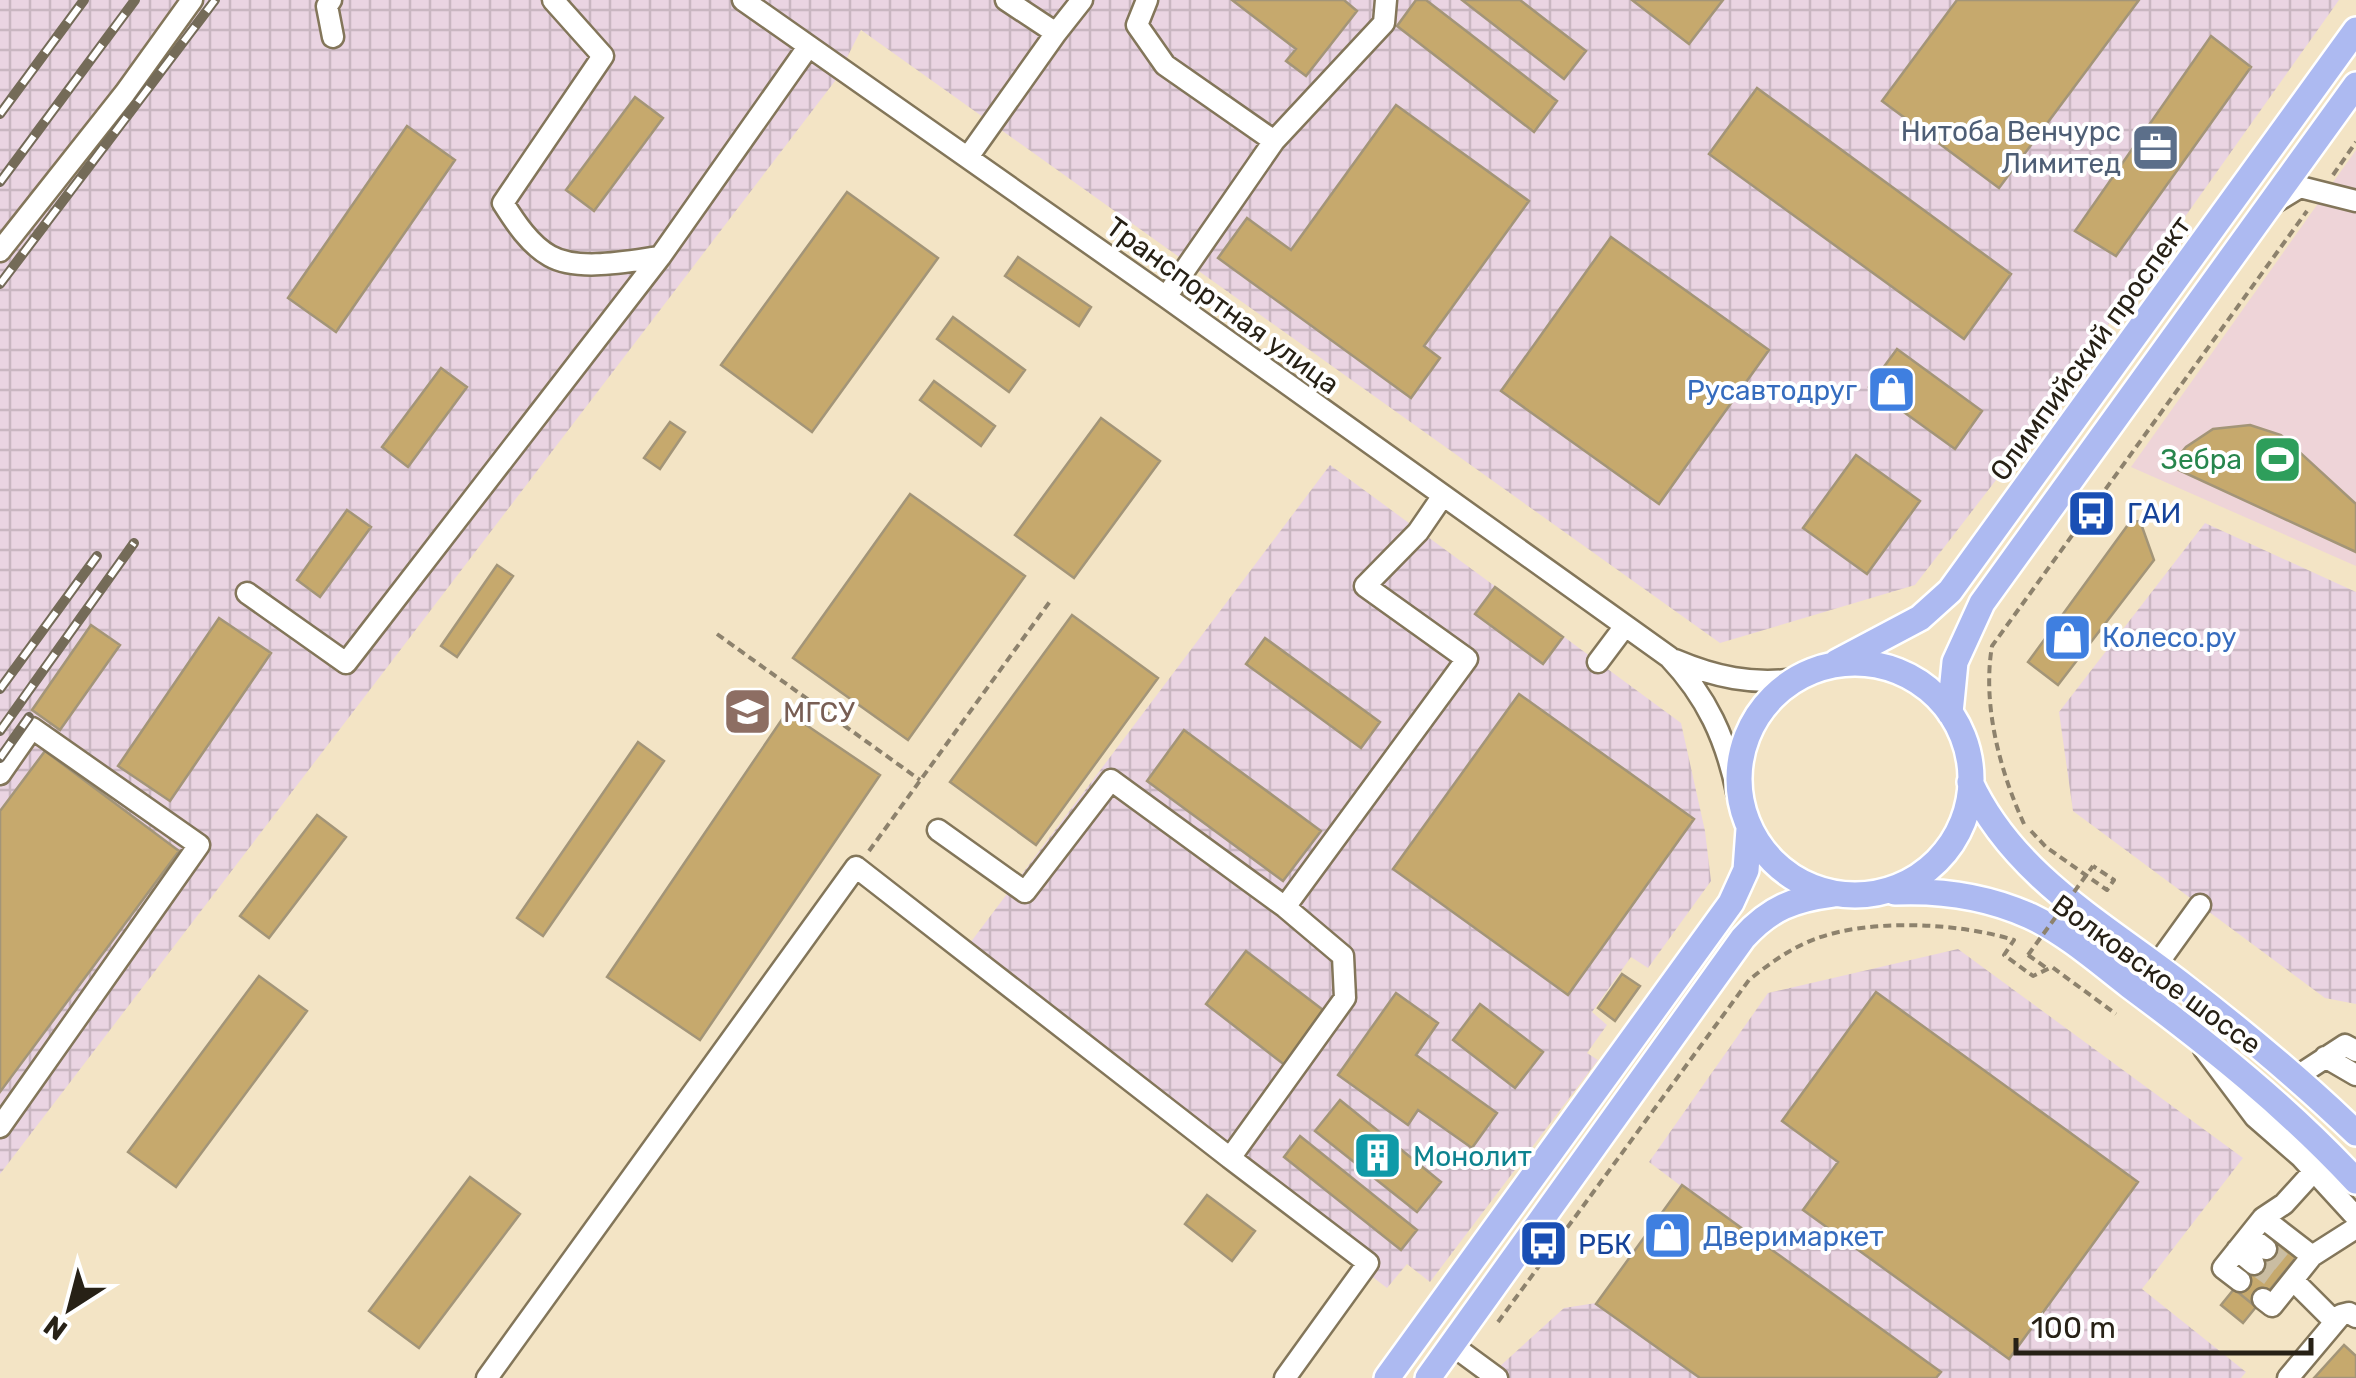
<svg xmlns="http://www.w3.org/2000/svg" width="2356" height="1378" font-family="Rubik,sans-serif">
<defs>
<pattern id="industrial-grid" width="8" height="8" patternUnits="userSpaceOnUse" patternTransform="scale(2.5)"><rect width="8" height="8" fill="#ead4e2"/><path d="M0 4h8M4 0v8" fill="none" stroke="#c9b6c1"/></pattern>
</defs>
<rect width="100%" height="100%" fill="#f3e4c5"/>
<path fill="#eed4d8" d="M2356 150V566L2131 467Z"/>
<path fill="url(#industrial-grid)" d="M0 0H2339L2020 449 1915 585 1720 643 861 30 835 81 0 1174Z
M1330 465 1681 723 1705 831 1711 881 1648 968 1631 957 1592 1012 1607 1025 1587 1053 1598 1060 1430 1282 1407 1264 1387 1288 958 959Z
M2205 523 2356 592V1004L2325 998 2073 811 2059 712Z
M1958 949 2243 1158 2142 1289 2246 1372 2241 1378H1487L1564 1308 1596 1303 1681 1186 1649 1162 1768 993Z"/>
<path fill="#c6a96d" stroke="#a39578" stroke-width="2.5" d="M1232 0H1344L1357 11 1306 76 1286 61 1296 49Z
M1416 0H1426L1557 101 1534 132 1397 26Z
M1462 0H1520L1586 51 1564 79Z
M1632 0H1723L1689 44Z
M1957 0H2139L1999 188 1882 101Z
M2211 36 2251 67 2116 256 2075 231Z
M1757 88 2011 274 1964 339 1709 154Z
M635 97 663 118 594 211 566 190Z
M1396 105 1529 201 1424 346 1440 358 1411 398 1218 258 1247 218 1291 250Z
M407 126 455 160 336 332 288 298Z
M847 192 938 258 812 432 721 365Z
M1611 237 1769 350 1659 504 1501 391Z
M1018 257 1091 307 1079 326 1005 276Z
M953 317 1025 370 1009 392 937 339Z
M1897 349 1982 411 1955 449 1869 387Z
M441 368 467 387 408 467 382 447Z
M934 381 995 426 981 446 920 400Z
M1101 418 1160 461 1074 578 1015 535Z
M670 422 685 432 660 469 644 458Z
M2250 425 2281 435 2356 504V552L2170 466 2186 447 2213 429Z
M1856 455 1920 501 1867 574 1803 528Z
M910 494 1025 576 908 740 793 658Z
M347 510 371 527 320 597 297 580Z
M2140 521 2154 560 2058 685 2028 662 2130 522Z
M497 565 513 576 457 657 441 646Z
M1495 587 1563 637 1543 664 1475 614Z
M1072 615 1158 678 1036 845 950 782Z
M219 618 271 653 170 801 118 766Z
M91 625 120 645 60 730 32 710Z
M1265 638 1380 722 1361 748 1246 664Z
M1519 694 1694 819 1568 995 1393 869Z
M787 712 880 775 700 1040 607 977Z
M1184 730 1321 831 1283 881 1147 781Z
M638 742 664 761 543 936 517 918Z
M45 751 179 851 0 1092V811Z
M317 815 346 837 269 938 240 916Z
M1246 951 1327 1013 1286 1066 1206 1004Z
M1622 974 1640 986 1615 1021 1598 1008Z
M259 976 307 1011 176 1187 128 1152Z
M1876 992 2138 1182 2009 1359 1803 1210 1838 1162 1782 1121Z
M1396 993 1438 1023 1416 1055 1497 1113 1472 1148 1418 1110 1408 1125 1338 1075Z
M1480 1004 1543 1052 1515 1088 1453 1040Z
M1340 1100 1441 1182 1417 1212 1315 1131Z
M1300 1136 1417 1230 1401 1250 1284 1157Z
M470 1177 520 1214 419 1348 369 1311Z
M1682 1185 1941 1372 1936 1378H1700L1596 1304Z
M1207 1195 1255 1231 1232 1261 1185 1224Z
M2279 1233 2301 1251 2256 1307 2234 1289Z
M2234 1289 2256 1307 2243 1323 2221 1305Z
M2344 1345 2356 1356V1378H2314Z"/>
<g fill="none" stroke-linecap="round" stroke-linejoin="round">
<path stroke="#cabda2" stroke-width="20" stroke-dasharray="20 10" stroke-linecap="butt" d="M2266 1249 2288 1267
M2254 1264 2277 1281"/>
<defs>
<path id="minor" d="M331 0 327 6 333 37
M553 0 603 56 503 203C515 222 530 245 550 256 578 272 630 261 660 257
M743 0 1166 297 1669 657C1707 697 1726 739 1737 792
M1147 0 1137 25 1165 65 1274 141
M1056 33 1082 0
M968 157 1056 33 1006 0
M2277 201 2300 187 2356 201
M0 251 125 93 192 0
M1166 297 1274 141 1384 23 1386 0
M247 593 346 663 660 257 808 47
M1675 660C1715 677 1752 685 1796 679
M1598 662 1625 626
M0 774 32 728 199 845 0 1127
M938 830 1025 892 1111 780 1285 907
M2156 966 2200 905
M2204 1049 2255 1117 2301 1157 2356 1217
M2325 1057 2356 1075
M2296 1077 2345 1045 2356 1051
M2314 1171 2284 1204 2263 1218 2312 1256 2356 1228
M2249 1236 2266 1249
M2237 1250 2254 1264
M2293 1280 2335 1322
M2240 1281 2223 1268 2263 1218
M2263 1299 2272 1306 2312 1256
M1452 1345 1497 1378
M487 1378 856 867 1230 1158
M1285 1378 1368 1263 1230 1158 1345 998 1343 956 1285 907 1467 659 1365 586 1418 532 1442 497
M2288 1378 2341 1315 2349 1313 2356 1317"/>
<path id="major" d="M1837 662 1920 618 1950 591 2356 30
M1739 779a116 116 0 1 1 232 0a116 116 0 1 1-232 0Z
M1950 713 1955 662 1982 603 2356 85
M1970 782C2013 875 2103 924 2182 985 2242 1031 2301 1080 2356 1133
M1895 892C1941 890 1988 897 2030 916 2066 933 2099 962 2130 986 2211 1046 2287 1107 2356 1181
M1387 1378 1731 903 1746 870 1749 829
M1428 1378 1743 938C1770 908 1794 899 1833 894"/>
</defs>
<use href="#minor" stroke="#83765a" stroke-width="25"/>
<use href="#major" stroke="#fff" stroke-width="30"/>
<path stroke="#8d826d" stroke-width="4" stroke-dasharray="8 5" stroke-linecap="butt" d="M2333 175 2356 142
M717 634 920 780
M2024 824C2000 771 1982 705 1992 646L2307 211
M2031 831 2046 847 2107 890 2114 880 2093 866
M869 851 1051 600
M2028 955 2048 969
M1498 1322 1749 980C1770 963 1791 948 1815 939 1871 918 1959 923 2014 940L2004 955 2033 976 2052 967 2116 1014"/>
<use href="#minor" stroke="#fff" stroke-width="20"/>
<use href="#major" stroke="#adbaf1" stroke-width="25"/>
<defs>
<path id="rail" d="M0 114 84 0
M0 182 135 0
M0 284 215 0
M0 689 97 556
M0 731 134 543
M0 758 29 717"/>
</defs>
<use href="#rail" stroke="#746b58" stroke-width="10"/>
<use href="#rail" stroke="#fff" stroke-width="6" stroke-dasharray="19" stroke-linecap="butt"/>
<path stroke="#8d826d" stroke-width="4" stroke-dasharray="8 5" stroke-linecap="butt" d="M2028 955 2093 866"/>
</g>
<defs>
<symbol id="office-square" viewBox="-11 -11 22 22"><rect x="-9" y="-9" width="18" height="18" rx="4" fill="#5c6f8a" stroke="#fff"/><path d="M-6-3h4V-5.5h4V-3h4V5H-6ZM-1-4.5V-3h2v-1.5ZM-6 0V1H6V0Z" fill="#fff"/></symbol>
<symbol id="shop-square" viewBox="-11 -11 22 22"><rect x="-9" y="-9" width="18" height="18" rx="4" fill="#3f7fe0" stroke="#fff"/><path d="M-5-2.5h2.3a2.7 3.5 0 0 1 5.4 0H5L5.5 6h-11ZM-1.5-2.5h3a1.5 2.3 0 0 0-3 0Z" fill="#fff"/></symbol>
<symbol id="stadium-square" viewBox="-11 -11 22 22"><rect x="-9" y="-9" width="18" height="18" rx="4" fill="#2e9e5b" stroke="#fff"/><path d="M0-5a6.5 5 0 1 0 0 10a6.5 5 0 1 0 0-10ZM-3.5-1.8h7v3.6h-7Z" fill="#fff"/></symbol>
<symbol id="bus-square" viewBox="-11 -11 22 22"><rect x="-9" y="-9" width="18" height="18" rx="4" fill="#1a4fb4" stroke="#fff"/><path d="M-5-6H5V4H4V6H2V4H-2V6H-4V4H-5ZM-3.5-4V0h7V-4ZM-3.5 1.2v1.5H-2V1.2ZM2 1.2v1.5H3.5V1.2Z" fill="#fff"/></symbol>
<symbol id="university-square" viewBox="-11 -11 22 22"><rect x="-9" y="-9" width="18" height="18" rx="4" fill="#8d6e63" stroke="#fff"/><path d="M0-5L7-2L0 1L-7-2ZM-4 1L0 2.5L4 1V4Q0 6-4 4Z" fill="#fff"/></symbol>
<symbol id="building-square" viewBox="-11 -11 22 22"><rect x="-9" y="-9" width="18" height="18" rx="4" fill="#0f9aa8" stroke="#fff"/><path d="M-4-6H4V6H1V3H-1V6H-4ZM-2.5-4.3h1.7v1.8h-1.7ZM.8-4.3h1.7v1.8H.8ZM-2.5-1h1.7V.8h-1.7ZM.8-1h1.7V.8H.8Z" fill="#fff"/></symbol>
</defs>
<g fill-rule="evenodd">
<use href="#office-square" x="2128" y="120" width="55" height="55"/>
<use href="#shop-square" x="1864" y="362" width="55" height="55"/>
<use href="#stadium-square" x="2250" y="432" width="55" height="55"/>
<use href="#bus-square" x="2064" y="486" width="55" height="55"/>
<use href="#shop-square" x="2040" y="610" width="55" height="55"/>
<use href="#university-square" x="720" y="684" width="55" height="55"/>
<use href="#building-square" x="1350" y="1128" width="55" height="55"/>
<use href="#shop-square" x="1640" y="1208" width="55" height="55"/>
<use href="#bus-square" x="1516" y="1216" width="55" height="55"/>
</g>
<g text-anchor="middle" stroke-width="8" stroke-linejoin="round" paint-order="stroke">
<g font-size="28" fill="#4e5e75" stroke="#fff" text-anchor="end">
<text x="2121" y="141">Нитоба Венчурс<tspan x="2121" dy="32">Лимитед</tspan></text>
</g>
<g font-size="28" fill="#272116" stroke="#fff">
<text transform="translate(1223 305) rotate(36)" y="10">Транспортная улица</text>
<text transform="translate(2090 348) rotate(-54)" y="10">Олимпийский проспект</text>
<text transform="translate(2157 974) rotate(36)" y="10">Волковское шоссе</text>
</g>
<g font-size="28" fill="#366cbe" stroke="#fff" text-anchor="start">
<text x="1857" y="400" text-anchor="end">Русавтодруг</text>
<text x="2102" y="647">Колесо.ру</text>
<text x="1703" y="1246">Дверимаркет</text>
</g>
<g font-size="28" fill="#27864d" stroke="#fff" text-anchor="end">
<text x="2242" y="469">Зебра</text>
</g>
<g font-size="28" fill="#164399" stroke="#fff" text-anchor="start">
<text x="2127" y="523">ГАИ</text>
<text x="1578" y="1254">РБК</text>
</g>
<g font-size="28" fill="#785e54" stroke="#fff" text-anchor="start">
<text x="783" y="722">МГСУ</text>
</g>
<g font-size="28" fill="#0d838f" stroke="#fff" text-anchor="start">
<text x="1413" y="1166">Монолит</text>
</g>
</g>
<g transform="translate(70 1308) rotate(216)" stroke="#ffffff" stroke-width="8" paint-order="stroke">
<path d="M0-8L18 38L0 25L-18 38Z" fill="#272116"/>
<text y="-15" font-size="28" font-weight="bold" text-anchor="middle" fill="#272116">N</text>
</g>
<path d="M2016 1338v15h295v-15" fill="none" stroke="#272116" stroke-width="5"/>
<text x="2031" y="1338" font-size="30" fill="#272116" stroke="#ffffff" stroke-width="8" paint-order="stroke">100 m</text>
</svg>
